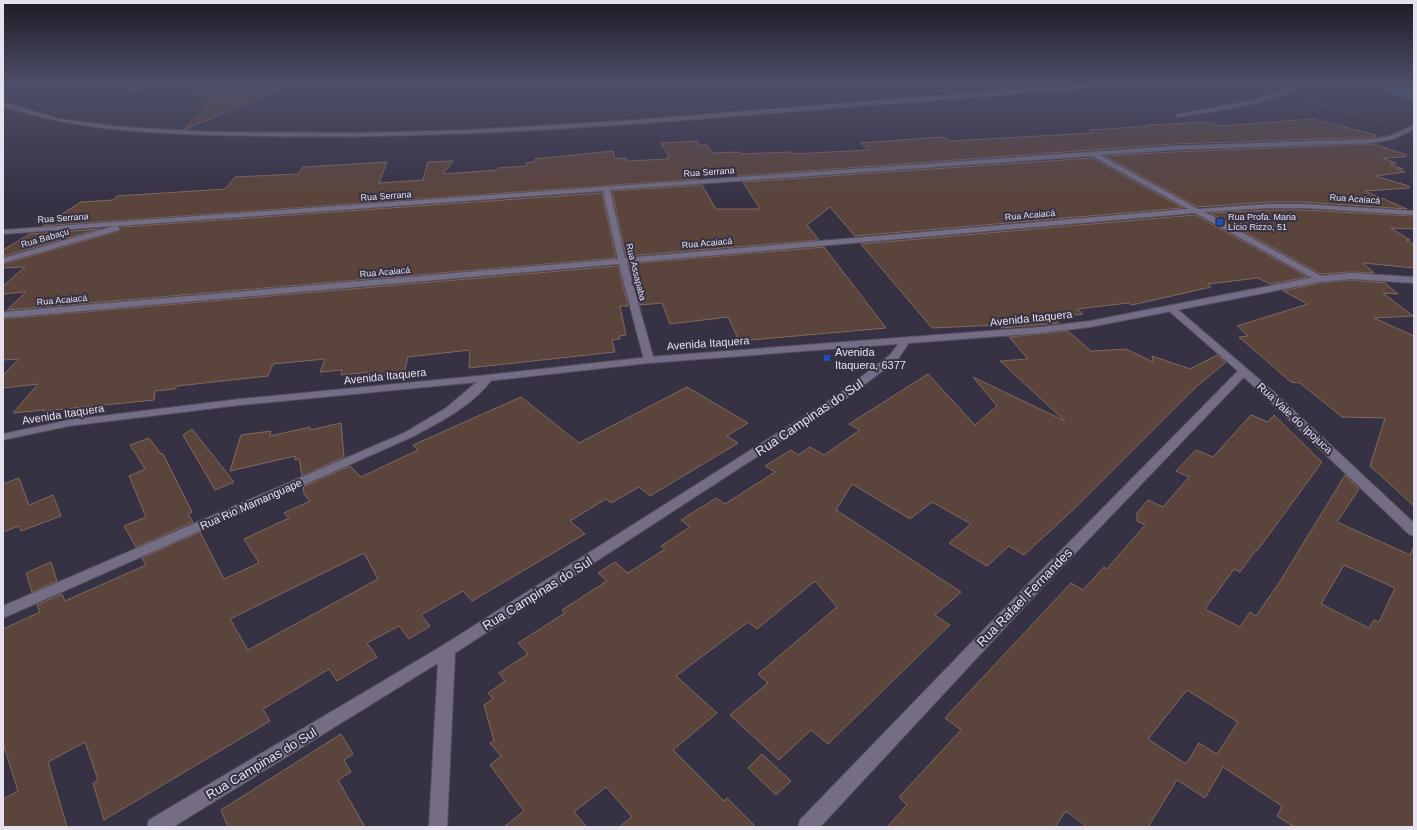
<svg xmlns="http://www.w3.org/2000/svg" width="1417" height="830" font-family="Arial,sans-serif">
<rect width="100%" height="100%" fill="#373144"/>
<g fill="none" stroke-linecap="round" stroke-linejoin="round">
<path fill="#487db5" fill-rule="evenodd" d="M1374 84H1401L1414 88V100L1377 88Z"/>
</g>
<path fill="#5b443b" stroke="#80695e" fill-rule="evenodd" d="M187 84H293L186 129H184L207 105Z
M1313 119 1376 135V137L1173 144 739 176 736 172 695 175 698 179 43 226 81 202 113 200 117 196 225 189 235 177 298 174 303 167 387 162 379 183 423 180 428 162 453 161 443 174 498 170V168L526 166V163L535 162V159L613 151 615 159 626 158 627 161 668 159 667 157H669L661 143 697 141 699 145H707L712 153 739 152 740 154 792 152 794 154 869 150 861 143 942 137 950 141 1093 133 1089 130 1151 126 1149 125 1210 122 1219 126Z
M1373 144 1407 155 1406 157 1383 158 1396 163 1390 164 1403 169H1397L1405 172 1375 176 1409 186V188L1365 191 1407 209 1304 202H1269L1198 207 1105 156 1173 152Z
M1092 158 1183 208 855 236 830 207 807 225 819 240 626 256 612 191 702 185 716 209H760L743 182Z
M602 193 616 258 7 310 26 292 3 294V286L25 267 3 268V264L119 231 121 227Z
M1269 210H1304L1414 216V229L1391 228 1410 240H1406L1414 245V268L1363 263 1374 273 1351 272 1321 274 1210 213Z
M1195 215 1308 277 1270 284 1258 278 1208 284 1211 287 1132 305 1128 303 1077 309 1083 314 1053 318 1059 323 1002 328 999 325 932 328 861 244Z
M100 229 3 256V250L30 234Z
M824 247 886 328 739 341 728 317 670 324 662 303 640 305 629 264Z
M618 266 628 306H620L626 335 619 336 620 339 612 340 615 352 469 368 470 350 408 357 404 374 368 377 370 372 341 375 342 370 320 372 325 359 273 364 268 376 177 386 175 389 155 391 154 400 43 411 44 410 13 413 38 384 3 388V375L19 359 3 360V319Z
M1351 280 1385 283 1398 294 1383 293 1413 316 1374 318 1414 336V506L1370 466 1385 418 1342 417 1300 383 1291 382 1239 337 1248 336 1237 326 1308 304 1283 291 1320 283Z
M1068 331 1091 351H1095L1126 349 1153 362 1152 356 1190 369 1217 355 1226 362 1196 387 1075 508 1024 555 1009 546 987 566 949 543 971 524 932 502 910 519 852 484 836 510 961 592 935 615 950 625 828 744 811 730 779 760 730 715 768 683 758 674 837 607 815 581 757 629 748 622 676 676 717 713 673 750 724 801 727 798 756 827H619L632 817 606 787 574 812 587 827H504L524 811 490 765 501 756 490 743 494 741 484 705 493 699 488 693 505 681 499 673 528 654 518 643 565 613 562 610 607 581 598 573 615 562 628 573 665 549 661 546 690 527 681 520 716 498 725 504 775 472 765 466 791 450 798 455 810 447 824 455 860 430 849 424 928 374 975 425 997 406 973 377 1065 421 1000 361 1028 359 1009 337Z
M687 387 748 423 727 436 738 443 650 496 639 487 611 503 606 499 570 521 585 534 472 601 463 591 421 615 430 626 409 639 399 626 367 643 377 657 337 681 329 669 263 709 270 721 104 820 93 783 98 780 85 742 48 762 67 827H3V799L18 791 3 743V629L40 612 37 605 62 594 65 601 146 565 142 558 200 532 224 579 259 563 244 539 289 518 284 513 310 501 304 494 303 487 350 466 361 477 418 450 413 445 521 397 579 443ZM364 553 378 579 248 650 230 619Z
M1251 415 1268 422 1274 415 1322 462 1257 551 1256 550 1240 572 1234 569 1205 609 1240 627 1250 612 1256 616 1281 580 1345 475 1359 489 1337 522 1410 555 1414 546V827H1294L1277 816 1282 806 1223 767 1205 798 1177 780 1148 827H1087L1066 811 1055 827H887L907 805 899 797 961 730 945 718 1071 583 1083 590 1104 567 1107 569 1145 525 1137 521V513L1148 500 1163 507 1189 477 1176 471 1196 450 1213 457ZM1344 565 1395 588 1379 622 1374 620 1369 628 1321 604ZM1187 690 1238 722 1217 754 1199 743 1186 764 1148 739Z
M341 423 344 457 302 476 299 459 295 460V456L230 471 241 435 271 431 270 436 310 427V430Z
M192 429 234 482 215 490 183 435Z
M149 438 161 454H163L192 512 188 514 193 522 136 547 124 526 146 517 129 476 145 469 130 445Z
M19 478 29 505 53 495 61 516 21 531 19 526 3 532V484Z
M51 562 57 581 32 592 26 573Z
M341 734 353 754 344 760 351 772 338 780 365 827H228L221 810Z
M762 754 791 781 776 795 748 768Z"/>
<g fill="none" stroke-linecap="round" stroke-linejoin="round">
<defs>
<path id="service" d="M71 84H89L61 87 59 86Z
M166 84H177L126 92 124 91Z"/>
<path id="minor" d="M1298 84H1304C1277 104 1212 111 1178 117L1175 115 1255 100Z
M1306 84 1326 86 1324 87Z
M1414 125V129L1393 139 1372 143 1173 150 1100 155 1198 209 1269 204H1304L1414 211V215L1304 208H1269L1205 212 1323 277V281L1320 282 1195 213 627 263 654 360 649 363 644 360 619 264 3 318V312L618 259 603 191 117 226 120 228 119 230 3 263V258L114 226 3 234V230L1173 146 1372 139 1390 136ZM1092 156 1188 209 625 258 610 190Z
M1172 306 1175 307 1275 393 1414 523V536L1409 534 1244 377 1038 592 820 827H798L800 820 1028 584 1238 371 1169 311V307Z
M905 338 910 341 898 359 847 398 455 653 447 827H429L438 663 173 827H147L149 820 442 646 839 394 890 355 902 339Z
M488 375 493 378C474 405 440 422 412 437L3 618V606L404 433 446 408 484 376Z"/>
<path id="tertiary" d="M1088 84H1103C1084 91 1058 90 1038 92 982 97 927 101 871 105 668 122 465 140 261 136 174 134 86 134 3 106V102L59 119 121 127 214 132 356 133 468 130 637 120Z
M1351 273 1414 277V283L1351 279 1320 282 1090 327 1041 333 649 363 488 381 240 405 69 426 3 440V434L69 420 240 399 488 375 649 357 1041 327 1090 321 1320 276Z"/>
</defs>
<use href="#service" stroke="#565061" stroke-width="2"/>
<use href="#minor" stroke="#565061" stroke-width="2"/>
<use href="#tertiary" stroke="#565061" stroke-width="2"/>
<path stroke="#868190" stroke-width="1" stroke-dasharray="1 1" stroke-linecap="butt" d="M1304 98 1387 124"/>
<use href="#service" fill="#746d83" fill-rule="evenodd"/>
<use href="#minor" fill="#746d83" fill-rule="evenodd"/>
<use href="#tertiary" fill="#746d83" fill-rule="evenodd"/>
</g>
<linearGradient id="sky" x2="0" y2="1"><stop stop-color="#1e1b25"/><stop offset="0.42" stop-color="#4d4e67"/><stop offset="1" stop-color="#4d4e67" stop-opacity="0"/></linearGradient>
<rect width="1417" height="200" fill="url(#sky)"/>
<g fill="#1a4fb4" stroke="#373144" stroke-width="1.5">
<rect x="1216" y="218" width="8" height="8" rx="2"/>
<rect x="823" y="354" width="8" height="8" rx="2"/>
</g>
<g text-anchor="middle" stroke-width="4" stroke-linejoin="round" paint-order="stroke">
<g font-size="9" fill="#e5e1ed" stroke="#373144">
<text transform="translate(709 172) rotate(-4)" y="3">Rua Serrana</text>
<text transform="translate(386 196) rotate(-4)" y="3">Rua Serrana</text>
<text transform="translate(1355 199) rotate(4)" y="3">Rua Acaiacá</text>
<text transform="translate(1030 215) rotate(-5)" y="3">Rua Acaiacá</text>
<text transform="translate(63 218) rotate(-4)" y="3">Rua Serrana</text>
<text transform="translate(45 238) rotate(-16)" y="3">Rua Babaçu</text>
<text transform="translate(707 243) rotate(-5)" y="3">Rua Acaiacá</text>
<text transform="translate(385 272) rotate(-5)" y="3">Rua Acaiacá</text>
<text transform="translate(636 272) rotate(76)" y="3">Rua Assapaba</text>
<text transform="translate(62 300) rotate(-5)" y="3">Rua Acaiacá</text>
</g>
<g font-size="9" fill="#e5e1ed" stroke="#373144" text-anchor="start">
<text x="1228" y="220">Rua Profa. Maria<tspan x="1228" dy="10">Lício Rizzo, 51</tspan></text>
</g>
<g font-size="11" fill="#e5e1ed" stroke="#373144">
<text transform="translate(1031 318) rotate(-6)" y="4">Avenida Itaquera</text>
<text transform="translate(708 343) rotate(-4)" y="4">Avenida Itaquera</text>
<text transform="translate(385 376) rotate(-6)" y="4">Avenida Itaquera</text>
<text transform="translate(63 414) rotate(-9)" y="4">Avenida Itaquera</text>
<text transform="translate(1295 418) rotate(43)" y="4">Rua Vale do Ipojuca</text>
<text transform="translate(251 504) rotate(-24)" y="4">Rua Rio Mamanguape</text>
</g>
<g font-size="11" fill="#e5e1ed" stroke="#373144" text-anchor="start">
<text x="835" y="356">Avenida<tspan x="835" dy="13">Itaquera, 6377</tspan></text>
</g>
<g font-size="13" fill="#e5e1ed" stroke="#373144">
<text transform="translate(809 417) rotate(-34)" y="5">Rua Campinas do Sul</text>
<text transform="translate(537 593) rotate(-32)" y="5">Rua Campinas do Sul</text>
<text transform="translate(1024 597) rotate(-46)" y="5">Rua Rafael Fernandes</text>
<text transform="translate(261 763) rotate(-31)" y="5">Rua Campinas do Sul</text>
</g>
</g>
<rect width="1417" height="830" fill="none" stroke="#e5e1ed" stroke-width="8"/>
</svg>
